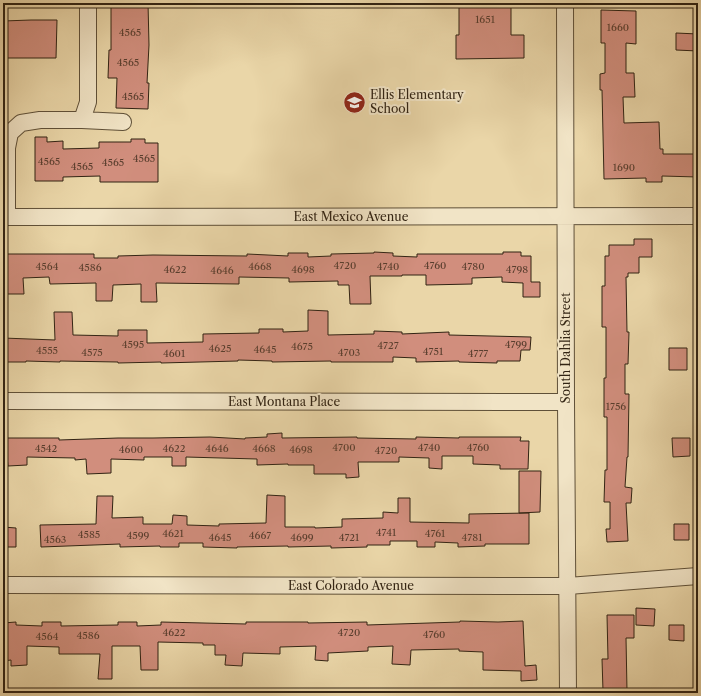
<svg xmlns="http://www.w3.org/2000/svg" width="701" height="696" font-family="'Libre Caslon Text',serif">
<rect width="100%" height="100%" fill="#ead6a8"/>
<filter id="stains"><feTurbulence type="fractalNoise" baseFrequency=".005" numOctaves="4"/><feColorMatrix values="0 0 0 0 .2 0 0 0 0 .09 0 0 0 0 .02 0 0 0 .5 -.17"/></filter>
<radialGradient id="worn" r=".72"><stop offset=".6" stop-color="#630" stop-opacity="0"/><stop offset="1" stop-color="#630" stop-opacity=".3"/></radialGradient>
<path fill="#d18e7d" stroke="#312313" d="M111 3H148L149 45 147 83H149L148 109 116 108 117 78H108L109 50H111Z
M459 3H511V35H524V58L456 59V35H459Z
M601 10 636 11V44L626 43V73H634L635 97H623L624 123 659 122 660 149H663V154H698V177L662 176V182H646V178L604 179 602 90H600V74L605 73V43H601Z
M31 20H57L56 58H3V21Z
M676 33 698 34V51L676 50Z
M35 137H47V142L63 141V149L99 148V142H131V139H145V143H158V182H100V176L63 177V181H35Z
M634 239H652V257H639V273H628V277H626L627 332H629L628 364H625V394H629L628 457H627L625 487 632 488 631 503H626L628 541 607 542 606 529H610V502H604L605 470H607V417H604V378H606V327H602V286H605V256H609V245H634Z
M374 252 393 253V256L417 257V254H503V252H521V256H531V282H540V297H523V283L502 282V277L472 278V284L426 285V275H402V276H370L371 304H350L349 285H338V281L289 282V278L239 277V284L156 283 157 302H141V284L113 285 112 301H96V283L50 284 49 277 23 278 24 294H3V254H94V258H118V256L153 255 247 256V254L288 256V253H308V257L331 256V254L374 253Z
M308 310 328 311V335L374 334V331L402 332V334L449 332V335L531 337 530 350H521L520 361H497V363L459 362V361L416 362V358L393 357V362H331V361L272 362V361L238 360V361L161 363V362L118 363V362L60 361V362L26 361V362H3V338L55 340 54 312H72L73 335 118 336V330H147V343L203 342V334L259 333V329H283V332L308 331Z
M669 348H687V370H669Z
M282 433V438L357 437V438L416 439V437L459 438V437H521L520 441H529L528 469H500V465L473 464V456H442V469L429 468V458L399 457V462H358L359 477 346 478V474H314V465H288V464L257 465V459L186 457V466H172V457H144V460L111 459V473L87 474 86 459 75 460V458L27 457V465L8 466 7 457H3V438H59V440L118 438H153L210 437 245 439V438L267 437V434Z
M672 438H690V456L673 457Z
M519 471H541L540 512 519 513Z
M267 495 285 496V527H315V528L342 527V519L383 518V512L398 513V498H410V522L469 523V514L529 513V544H485V546L458 547V543L435 542V547H417V541H390V545H367V547L331 548V546L288 547V546L237 547V548L203 547V543H179V547H160V546L120 547V544L41 547 40 525 96 524 97 496H113L112 518 143 517V524H172L173 515 187 516V525L219 526V524L266 523Z
M674 524H689V540H674Z
M3 527 16 528V547H3Z
M636 608 655 609 654 626 636 625Z
M607 615H634V638H626L627 691H603L602 659H608Z
M460 621 498 622 523 621 525 666 536 665 537 680 521 681V671L483 670V652L459 651V649L411 650 410 665 392 664 393 646 368 647V651L328 653V661L315 660 316 646 280 647V654L243 653 242 666 225 665 226 655H215V645H203V643L158 642V670H141L140 646H112V679H98L100 654H59V647L27 646V665L11 666V660L3 661V623L16 622V625L42 626V622H61V626L118 625V622H137V626L161 625V622L246 624V622H308V623L367 622V625L460 622Z
M669 625H684V641L669 640Z"/>
<g fill="none" stroke-linecap="round" stroke-linejoin="round">
<defs>
<path id="minor" d="M565 3 566 402 568 693
M82 120 123 122
M3 217 698 216
M7 217V148L10 133 21 123 40 120H82L88 102V3
M3 401 566 402
M3 585 568 586 698 576"/>
</defs>
<use href="#minor" stroke="#5f5038" stroke-width="18"/>
<use href="#minor" stroke="#f1e4c6" stroke-width="16"/>
</g>
<defs>
<symbol id="school-disc" viewBox="-11 -11 22 22"><circle r="9.5" fill="#8f2418" stroke="#f1e4c6"/><path d="M0-5L7-2L0 1L-7-2ZM-4 1L0 2.5L4 1V4Q0 6-4 4Z" fill="#fff"/></symbol>
</defs>
<g fill-rule="evenodd">
<use href="#school-disc" x="342" y="90" width="25" height="25"/>
</g>
<g text-anchor="middle" stroke-width="4" stroke-linejoin="round" paint-order="stroke">
<g font-size="10" fill="#593e2e">
<text x="485" y="23">1651</text>
<text x="618" y="31">1660</text>
<text x="130" y="36">4565</text>
<text x="128" y="66">4565</text>
<text x="133" y="100">4565</text>
<text x="144" y="162">4565</text>
<text x="49" y="165">4565</text>
<text x="113" y="166">4565</text>
<text x="82" y="170">4565</text>
<text x="624" y="171">1690</text>
<text x="345" y="269">4720</text>
<text x="435" y="269">4760</text>
<text x="47" y="270">4564</text>
<text x="260" y="270">4668</text>
<text x="388" y="270">4740</text>
<text x="473" y="270">4780</text>
<text x="90" y="271">4586</text>
<text x="175" y="273">4622</text>
<text x="303" y="273">4698</text>
<text x="517" y="273">4798</text>
<text x="222" y="274">4646</text>
<text x="133" y="348">4595</text>
<text x="516" y="348">4799</text>
<text x="388" y="349">4727</text>
<text x="302" y="350">4675</text>
<text x="220" y="352">4625</text>
<text x="265" y="353">4645</text>
<text x="47" y="354">4555</text>
<text x="433" y="355">4751</text>
<text x="92" y="356">4575</text>
<text x="349" y="356">4703</text>
<text x="174" y="357">4601</text>
<text x="478" y="357">4777</text>
<text x="616" y="410">1756</text>
<text x="344" y="451">4700</text>
<text x="429" y="451">4740</text>
<text x="478" y="451">4760</text>
<text x="46" y="452">4542</text>
<text x="174" y="452">4622</text>
<text x="217" y="452">4646</text>
<text x="264" y="452">4668</text>
<text x="131" y="453">4600</text>
<text x="301" y="453">4698</text>
<text x="386" y="454">4720</text>
<text x="386" y="536">4741</text>
<text x="173" y="537">4621</text>
<text x="435" y="537">4761</text>
<text x="89" y="538">4585</text>
<text x="138" y="539">4599</text>
<text x="260" y="539">4667</text>
<text x="220" y="541">4645</text>
<text x="302" y="541">4699</text>
<text x="349" y="541">4721</text>
<text x="472" y="541">4781</text>
<text x="55" y="543">4563</text>
<text x="174" y="636">4622</text>
<text x="349" y="636">4720</text>
<text x="434" y="638">4760</text>
<text x="88" y="639">4586</text>
<text x="47" y="640">4564</text>
</g>
<g font-size="12" fill="#312313" stroke="#f1e4c6" text-anchor="start">
<text x="370" y="99">Ellis Elementary<tspan x="370" dy="14">School</tspan></text>
</g>
<g font-size="12" fill="#312313" stroke="#f1e4c6">
<text x="351" y="221">East Mexico Avenue</text>
<text transform="translate(566 348) rotate(-90)" y="4">South Dahlia Street</text>
<text x="284" y="406">East Montana Place</text>
<text x="351" y="590">East Colorado Avenue</text>
</g>
</g>
<rect width="701" height="696" fill="none" stroke="#ead6a8" stroke-width="16"/>
<rect x="4" y="4" width="693" height="688" fill="none" stroke="#312313" stroke-width="2"/>
<rect x="8" y="8" width="685" height="680" fill="none" stroke="#312313"/>
<rect width="100%" height="100%" filter="url(#stains)"/>
<rect width="100%" height="100%" fill="url(#worn)"/>
</svg>
